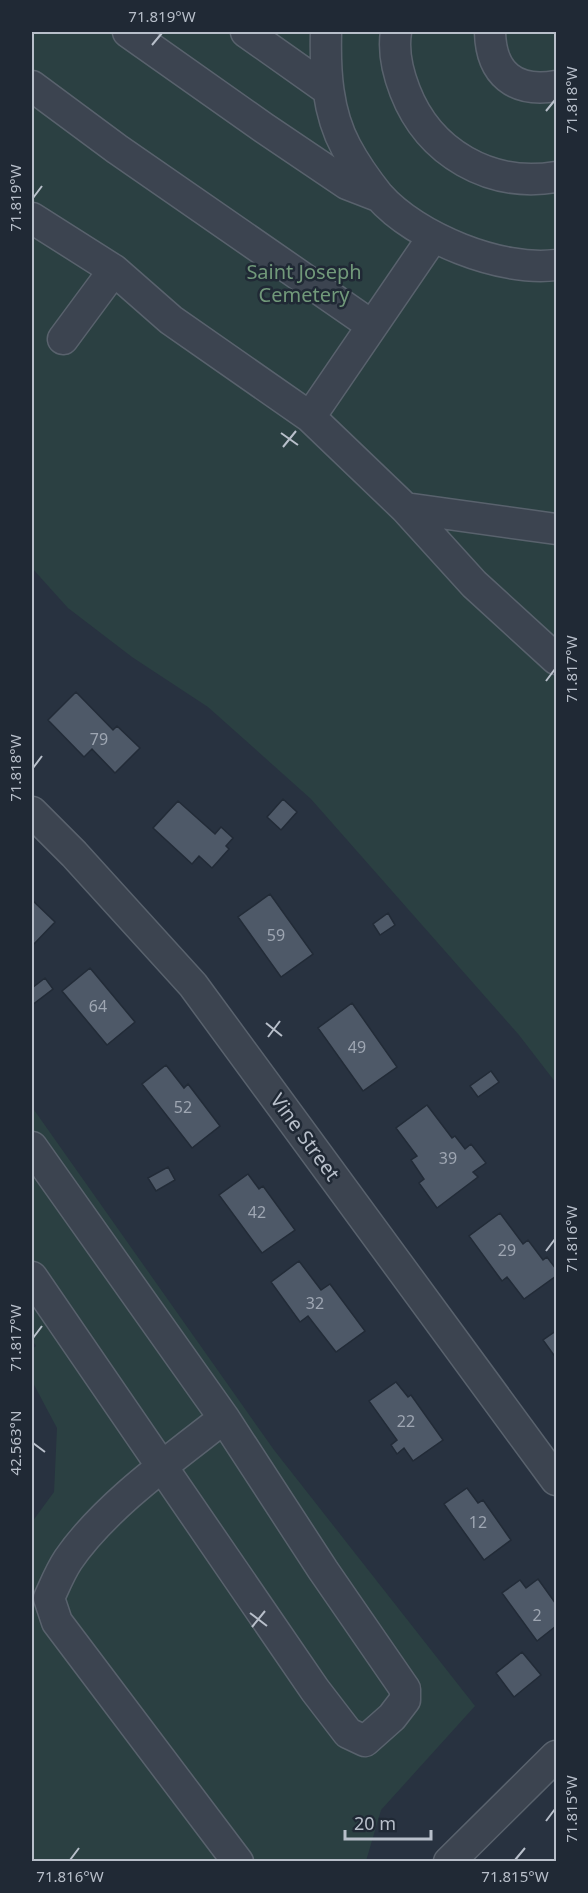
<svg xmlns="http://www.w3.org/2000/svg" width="588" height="1893" font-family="'Noto Sans',sans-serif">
<rect width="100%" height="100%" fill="#283240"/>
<path fill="#2b4042" d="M32 32H556V1083L519 1035 311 799 208 707 132 657 68 608 32 568Z
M32 1107 274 1450 475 1706 381 1810 366 1861H32V1522L54 1492 57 1428 32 1381V1349L36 1346 32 1340Z"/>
<path fill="#4e5968" stroke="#222b37" stroke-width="1.5" d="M76 692 113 730 117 726 140 748 115 773 92 749 84 757 48 720Z
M283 799 297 812 281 830 267 817Z
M178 801 215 834 221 827 233 838 226 846 229 849 212 868 199 856 192 864 153 828Z
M270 894 313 954 281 977 238 917Z
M32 900 55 922 32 946Z
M388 913 395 925 380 935 373 924Z
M90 968 135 1022 107 1045 62 991Z
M45 978 53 989 32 1005V988Z
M352 1003 397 1067 363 1091 318 1028Z
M166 1065 184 1088 188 1084 220 1126 192 1148 142 1084Z
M491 1071 499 1082 478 1097 470 1086Z
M427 1105 452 1138 455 1136 465 1149 471 1144 486 1163 473 1172 478 1177 437 1208 419 1183 424 1179 411 1160 417 1156 396 1128Z
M168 1167 175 1180 156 1191 148 1178Z
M248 1174 259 1189 263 1186 295 1230 262 1253 219 1195Z
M500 1213 523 1244 528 1240 543 1260 547 1257 556 1269V1276L524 1299 507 1277 502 1281 469 1236Z
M299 1261 321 1290 330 1284 365 1331 336 1352 308 1316 300 1322 271 1282Z
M556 1331V1358L543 1340Z
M396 1382 408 1397 411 1395 443 1440 413 1461 404 1448 397 1454 391 1445 397 1440 369 1401Z
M467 1488 478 1503 483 1500 511 1540 484 1560 444 1504Z
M538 1579 556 1604V1626L537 1641 502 1593 520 1580 526 1588Z
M522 1652 541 1675 514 1697 496 1673Z"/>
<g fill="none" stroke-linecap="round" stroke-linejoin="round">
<defs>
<path id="minor" d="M128 32 264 128 347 184 378 196
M246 32 328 90
M326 32C325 70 327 112 346 147 355 164 367 181 379 196 416 238 501 272 556 265
M396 32C393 51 398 73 405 91 429 153 490 188 556 177
M490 32C491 74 515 93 556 86
M32 86 117 149 371 325
M32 218 114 270 171 320 310 417 405 508
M63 339 114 270
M310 417 433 237
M556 529 405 508 474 584 556 659
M32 812 74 854 193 985 556 1480
M32 1147 224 1418 323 1570 405 1689V1700L392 1717 365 1741 348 1733 315 1690 32 1277
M224 1418C173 1458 104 1507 68 1560 60 1572 55 1585 49 1598L57 1622 238 1862
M449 1862 556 1756"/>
</defs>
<use href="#minor" stroke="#59626d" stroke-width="33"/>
<use href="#minor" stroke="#3c4450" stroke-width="30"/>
</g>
<path fill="none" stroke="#b8bfca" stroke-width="2" d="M152 45 162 33M546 111 555 100M33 198 42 186M281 433 298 445M283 447 296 431M546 681 555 669M33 768 42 756M266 1023 282 1036M268 1037 280 1021M546 1251 555 1239M33 1338 42 1326M33 1443 45 1452M250 1613 267 1626M252 1627 265 1611M546 1821 555 1809M70 1860 79 1848M515 1860 525 1848"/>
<g text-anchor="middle" stroke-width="5" stroke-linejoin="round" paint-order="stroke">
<g font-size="16" fill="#9ea6b2">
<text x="99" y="745">79</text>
<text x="276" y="941">59</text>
<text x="98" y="1012">64</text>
<text x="357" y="1053">49</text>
<text x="183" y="1113">52</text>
<text x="448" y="1164">39</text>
<text x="257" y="1218">42</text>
<text x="507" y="1256">29</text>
<text x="315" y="1309">32</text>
<text x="406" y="1427">22</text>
<text x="478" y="1528">12</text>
<text x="537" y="1621">2</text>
</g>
<g font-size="20" fill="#71997a" stroke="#202935">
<text x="304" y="279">Saint Joseph<tspan x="304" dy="23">Cemetery</tspan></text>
</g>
<g font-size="20" fill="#b8bfca" stroke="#202935">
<text transform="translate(305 1137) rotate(54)" y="7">Vine Street</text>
</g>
</g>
<rect width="588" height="1893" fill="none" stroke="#202935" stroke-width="66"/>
<path d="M345 1830v9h86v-9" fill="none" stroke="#b8bfca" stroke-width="3"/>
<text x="354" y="1830" font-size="18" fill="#b8bfca" stroke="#202935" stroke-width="4.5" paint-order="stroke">20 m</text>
<rect x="33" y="33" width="522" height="1827" fill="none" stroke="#b8bfca" stroke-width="2"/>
<g font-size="15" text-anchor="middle" fill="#b8bfca">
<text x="162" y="22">71.819°W</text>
<text transform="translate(572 100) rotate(-90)" y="5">71.818°W</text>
<text transform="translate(16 198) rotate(-90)" y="5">71.819°W</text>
<text transform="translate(572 669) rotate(-90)" y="5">71.817°W</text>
<text transform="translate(16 768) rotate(-90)" y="5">71.818°W</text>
<text transform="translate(572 1239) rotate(-90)" y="5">71.816°W</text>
<text transform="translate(16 1338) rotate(-90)" y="5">71.817°W</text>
<text transform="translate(16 1443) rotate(-90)" y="5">42.563°N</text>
<text transform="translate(572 1809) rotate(-90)" y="5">71.815°W</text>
<text x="70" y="1882">71.816°W</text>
<text x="515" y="1882">71.815°W</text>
</g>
</svg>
